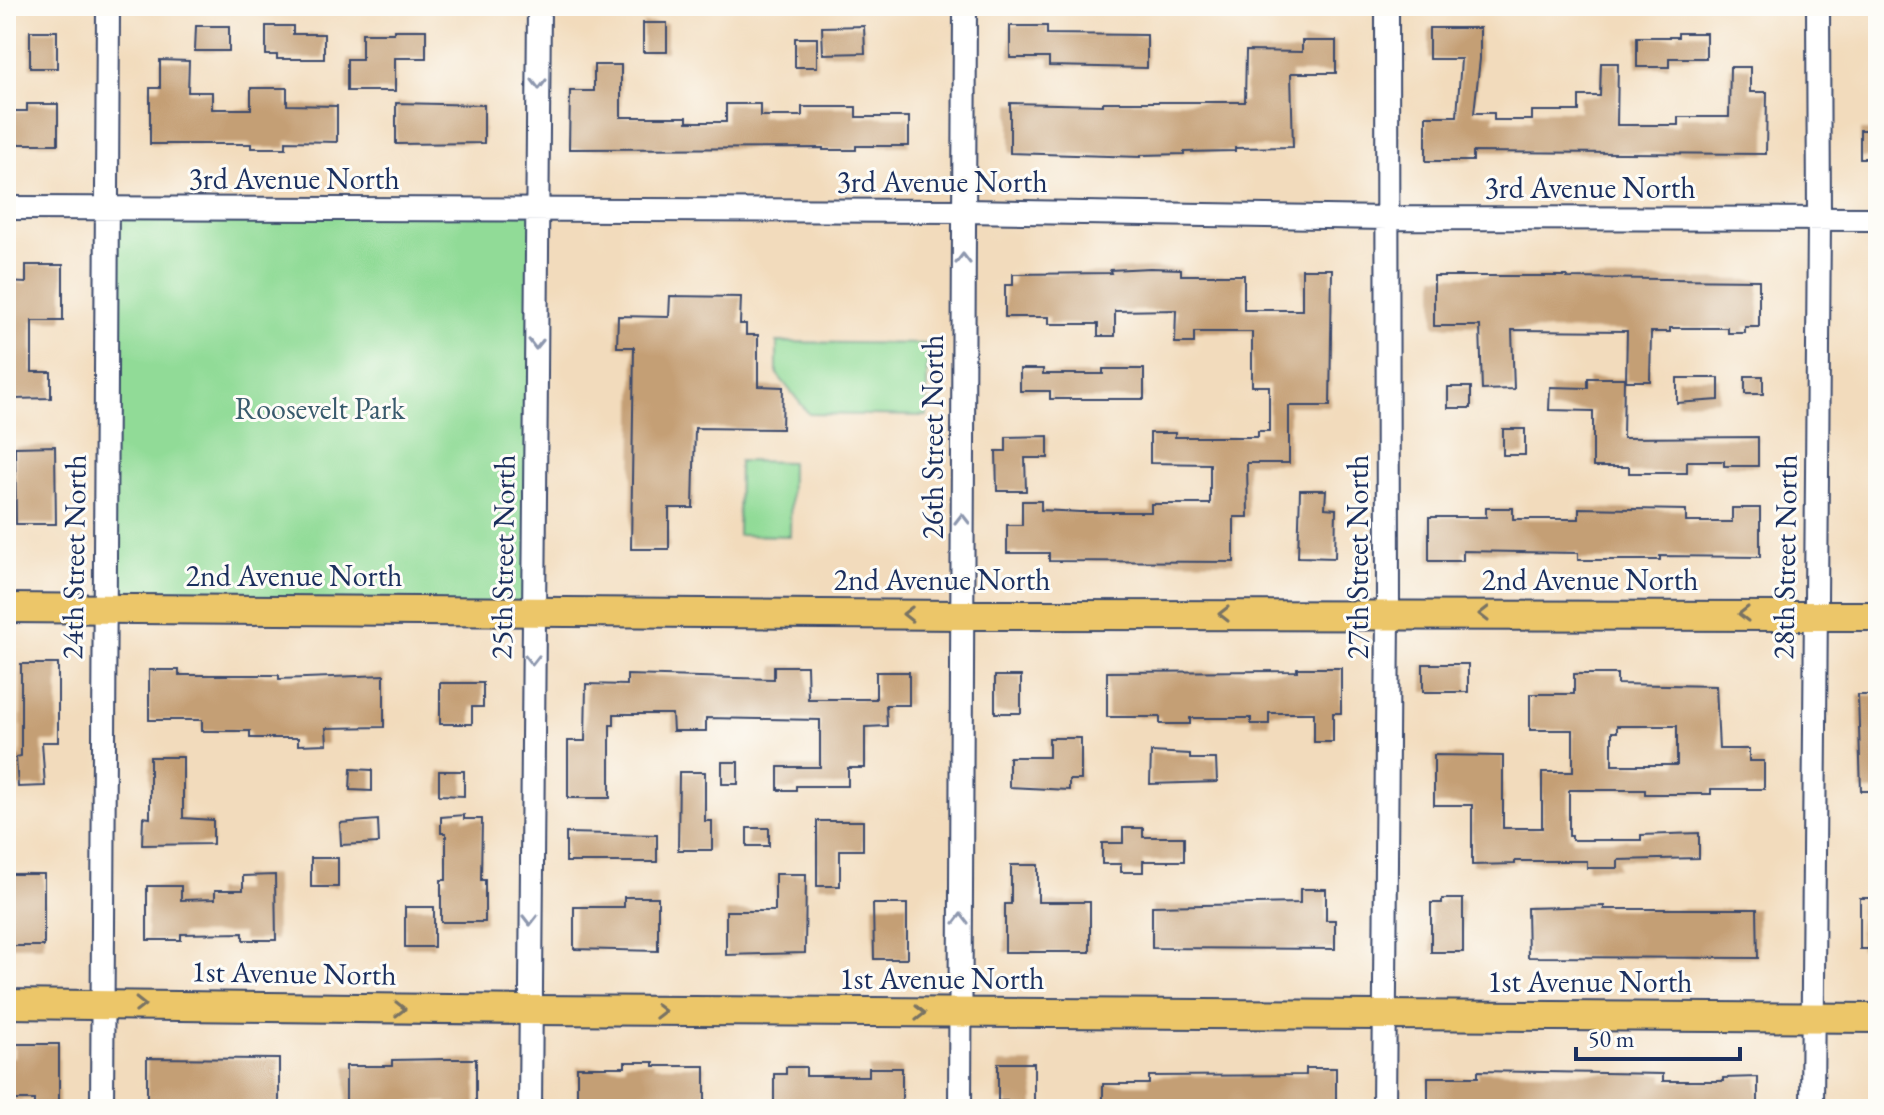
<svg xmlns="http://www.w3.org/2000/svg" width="1884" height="1115" font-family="'EB Garamond',serif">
<rect width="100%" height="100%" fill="#fdfcf7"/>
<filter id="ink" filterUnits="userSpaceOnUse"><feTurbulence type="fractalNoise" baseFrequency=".0125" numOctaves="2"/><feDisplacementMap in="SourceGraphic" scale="16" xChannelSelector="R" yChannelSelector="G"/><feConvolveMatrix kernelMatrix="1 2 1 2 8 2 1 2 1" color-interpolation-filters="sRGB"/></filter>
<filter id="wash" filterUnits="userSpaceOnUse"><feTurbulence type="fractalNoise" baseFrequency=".006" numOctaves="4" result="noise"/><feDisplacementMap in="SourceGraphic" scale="32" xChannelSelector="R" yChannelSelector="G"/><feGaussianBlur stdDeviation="1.8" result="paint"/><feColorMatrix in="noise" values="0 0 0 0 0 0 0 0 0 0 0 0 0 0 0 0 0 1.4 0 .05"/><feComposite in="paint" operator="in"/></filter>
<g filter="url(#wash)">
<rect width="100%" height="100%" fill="#f2dbbc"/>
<path fill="#91db97" stroke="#56857a" stroke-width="2" d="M109 208 538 210 532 610H103Z
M777 342 927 344V416L809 414 777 374Z
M739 461 791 462 790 536 738 535Z"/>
<g id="blocks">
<path fill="#c49f74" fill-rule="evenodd" d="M643 23H667V52H643Z
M196 26H229V51H195Z
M266 26H293V34H324V59H277V55H266Z
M864 26 865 53 823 54 822 27Z
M1010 26H1047V34L1147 35V68L1049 66V58H1010Z
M1429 28H1480V59L1474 113H1494V120H1532V111H1579V96H1600L1601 63H1618L1617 125H1678V117H1729L1730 67H1750V92H1767L1766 154 1473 152V161H1426V116H1457L1461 59H1429Z
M394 30H426V58H395V91H347V59H362V33H394Z
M30 31H57V68H30Z
M1678 33H1706V58H1669V67H1637V37H1678Z
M795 38H817V67H795Z
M1302 41H1336V73H1291L1293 147 1235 148V151L1184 152V154L1141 155V157L1010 153V103L1103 105V102H1245L1246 51 1302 52Z
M160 60 189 61 188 92H212V109H251V88H287V105L337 106V142L286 141V148H251V144H150V88H160Z
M594 65H621V117H687V122H726V104H760V116H802V107H856V117H909V146H856V150H823V148L569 149 570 91H594Z
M396 103 484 105V143L396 144Z
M27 104H58V144H6V111H27Z
M1860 130H1878V158H1860Z
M26 265H63V321H32V372H51V398L14 399 13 339H6V282L26 283Z
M1150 268 1181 269V275H1244V310H1302V269H1332L1330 406H1289V463H1247L1248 517H1234V562L1049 561V553H1007V525H1022V501H1041V510L1080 512H1151V504H1210V464L1150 463V433H1175V437H1258V431H1269V386H1252V332H1194V343H1175L1176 310 1115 311V336H1098V324H1049V317H1005V285H1013V274L1111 273 1110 270Z
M1434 276H1567V278L1759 280V327H1745V333H1728V328H1670V332H1651L1650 381H1626L1627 331 1512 330 1514 389 1482 390 1480 326H1434Z
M670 296 741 297 740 324H746V335H758V386L783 387 782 429 695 428 693 508H669V549H631L634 347H617L618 316 669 317Z
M1020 369H1043V374H1103V369H1144V399H1050V391H1020Z
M1745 376H1763V394H1745Z
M1588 378H1624L1623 438 1758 437V466H1724V461H1687V473H1629V467H1593V411L1549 410 1550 387 1588 388Z
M1677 378H1719V400L1677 403Z
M1448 387H1471V408H1448Z
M1503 429H1525V455H1503Z
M1048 436V458H1025L1026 491H997L996 451H1006V437Z
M55 446 56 524H16L15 447Z
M1300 490H1326L1325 508 1336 509 1335 558 1298 557Z
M1486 508H1513V519H1579V508L1686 510V522H1732V508H1760V557L1660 556V560H1578V553L1463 551V561H1429V517H1486Z
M21 664H58V742H42L45 786 18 787 16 757 21 756Z
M1423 664H1468V692H1423Z
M774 666H807L808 699H876V672H909V705H886L887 726 865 727V768H848V786H796V790H778V767H820V720L706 718V731H673L672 714H614V725H610V798H568V741H585L586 684 627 685V675L774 679Z
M1297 668H1341V713H1333V742H1314V713H1269V724H1251V718H1190V724H1160V717H1107V672L1297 671Z
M149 670H179V675H279V679L384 675V727L326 728 327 744 298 745V738H250V731H202V720H149Z
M1574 674H1617V684L1716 686 1719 749H1749V761H1764V789H1711V794H1645V790H1569V836H1572V840H1641V835L1699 833V858L1618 860V868H1587V861H1515V864L1472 865V805H1434V755L1503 756V828H1542V772H1573V730H1530V694H1574ZM1617 726H1677V765H1612V732H1617Z
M995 676H1021V713H995Z
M440 683H483V707H472V724H440Z
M1858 695H1878V791H1861Z
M1049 738H1081V780H1069V790L1009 787V757H1049Z
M1151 752 1190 754V759H1216L1217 782 1150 784Z
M150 757H183V818L213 820V844L142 845 143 817 150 818Z
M722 762H738V784H722Z
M351 769 372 770V791L350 790Z
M439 771H464V796L439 795Z
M679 772H705V821H712V850H678Z
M464 815V819H482L481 880H485V922H441V880H446V833H441V817Z
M378 820 379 843 341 845 340 823Z
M817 821H863V850H840V886H817Z
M747 828H769V846H747Z
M1123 828H1143V837H1184V861H1143V872H1121V864H1102V843H1123Z
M566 833 657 835V862H566Z
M311 858H338V887H311Z
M1011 865H1038V902H1090V952H1005V904H1011Z
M10 874H44V946H10Z
M775 874H806L805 953 726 955V911H775Z
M275 875 276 940H243V933L181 934V940H147V886H181V900L215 899V890H243V876Z
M1300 889H1326V920H1335V949L1152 948V906L1300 903Z
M624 897H658V951L574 949V907H624Z
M1860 898H1878V949H1860Z
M1442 899H1463V952H1431V903H1442Z
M873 904H907V959H874Z
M1604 906V909H1757L1758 958 1528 957 1527 908Z
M405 907H434V947H405Z
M14 1044H59V1109H34V1100H14V1097H6V1057H14Z
M147 1058 279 1059V1109H198V1105H147Z
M447 1059H476V1106H447V1102H373V1109H346V1066H392V1060Z
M625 1062H654V1066H705V1108L577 1109V1067H625Z
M998 1063H1034V1109H1007V1101H998Z
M786 1067H806V1076H869V1068H902V1109H774V1074H786Z
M1306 1068H1336V1109H1103V1084H1149V1076L1306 1075Z
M1478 1071 1663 1074V1081H1723V1078L1758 1077V1109H1428V1077H1478Z"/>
</g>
</g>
<g filter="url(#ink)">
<use href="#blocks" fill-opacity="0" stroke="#3b496c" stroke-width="2"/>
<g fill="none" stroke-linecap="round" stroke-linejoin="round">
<defs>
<path id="minor" d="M6 208 964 211 1388 218 1878 219
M102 1109 108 6
M530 1109 539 6
M960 1109 965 6
M1384 1109 1388 614 1387 6
M1812 1109 1819 219 1818 6"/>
<path id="major" d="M6 608 962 615 1878 616
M6 1004 530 1010 1878 1018"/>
</defs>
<use href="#minor" stroke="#3b496c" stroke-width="26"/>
<use href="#major" stroke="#3b496c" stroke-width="32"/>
<use href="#minor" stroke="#fff" stroke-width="22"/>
<use href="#major" stroke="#ecc669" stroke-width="28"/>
</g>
<defs><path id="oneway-chevron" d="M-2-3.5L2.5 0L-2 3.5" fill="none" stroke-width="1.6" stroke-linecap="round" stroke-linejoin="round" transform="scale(2)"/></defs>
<g stroke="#8d97ae">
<use href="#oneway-chevron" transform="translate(539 84) rotate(90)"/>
<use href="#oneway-chevron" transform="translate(963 259) rotate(-90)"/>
<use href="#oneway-chevron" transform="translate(536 344) rotate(91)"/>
<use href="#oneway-chevron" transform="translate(962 519) rotate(-90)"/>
<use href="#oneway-chevron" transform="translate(532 660) rotate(90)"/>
<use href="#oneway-chevron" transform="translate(961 919) rotate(-90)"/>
<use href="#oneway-chevron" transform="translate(530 920) rotate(90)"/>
</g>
<g stroke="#797363">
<use href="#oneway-chevron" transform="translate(908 614) rotate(-179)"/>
<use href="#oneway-chevron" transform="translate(1224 614) rotate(180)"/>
<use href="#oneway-chevron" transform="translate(1484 614) rotate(-180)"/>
<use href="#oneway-chevron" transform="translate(1744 614) rotate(-180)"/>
<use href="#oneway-chevron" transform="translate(140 1005) rotate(1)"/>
<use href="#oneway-chevron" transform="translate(400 1009) rotate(1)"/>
<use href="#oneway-chevron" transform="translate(660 1011)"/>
<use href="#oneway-chevron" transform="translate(920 1013)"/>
</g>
</g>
<g text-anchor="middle" stroke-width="6" stroke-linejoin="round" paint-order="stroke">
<g font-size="30" fill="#1b2f5e" stroke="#fdfcf7">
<text x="294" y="189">3rd Avenue North</text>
<text x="942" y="192">3rd Avenue North</text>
<text x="1590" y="198">3rd Avenue North</text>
<text transform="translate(933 437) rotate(-90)" y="10">26th Street North</text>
<text transform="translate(74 557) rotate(-89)" y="10">24th Street North</text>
<text transform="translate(503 557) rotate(-89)" y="10">25th Street North</text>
<text transform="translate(1358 557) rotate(-90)" y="10">27th Street North</text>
<text transform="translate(1785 557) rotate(-89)" y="10">28th Street North</text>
<text x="294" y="586">2nd Avenue North</text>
<text x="942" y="590">2nd Avenue North</text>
<text x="1590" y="590">2nd Avenue North</text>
<text transform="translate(294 973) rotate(1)" y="10">1st Avenue North</text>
<text x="942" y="989">1st Avenue North</text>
<text x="1590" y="992">1st Avenue North</text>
</g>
<g font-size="30" fill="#385a6c" stroke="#fdfcf7">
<text x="320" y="419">Roosevelt Park</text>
</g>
</g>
<rect width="1884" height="1115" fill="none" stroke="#fdfcf7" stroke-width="32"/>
<path d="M1576 1047v12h164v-12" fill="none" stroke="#1b2f5e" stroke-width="4"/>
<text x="1588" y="1047" font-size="24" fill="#1b2f5e" stroke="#fdfcf7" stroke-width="6" paint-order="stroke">50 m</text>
</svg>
